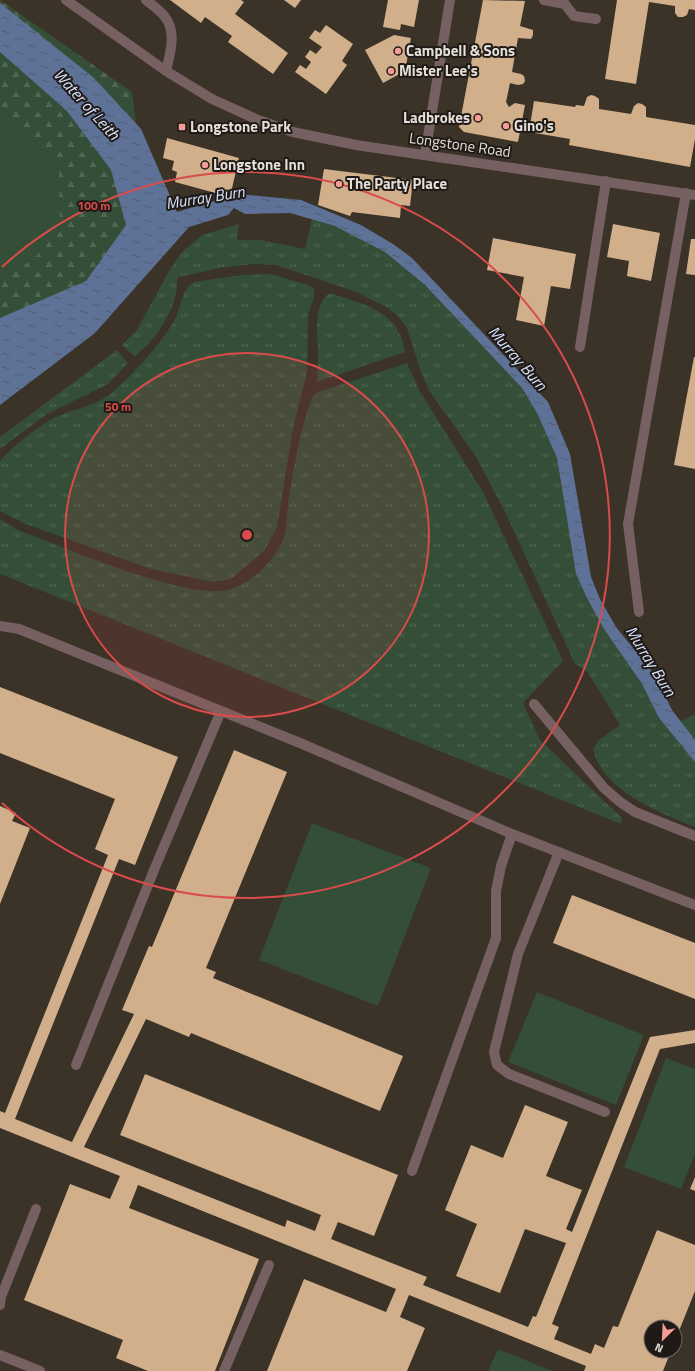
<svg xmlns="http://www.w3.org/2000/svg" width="695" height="1371" font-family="'Titillium Web',sans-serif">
<defs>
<pattern id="grass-tufts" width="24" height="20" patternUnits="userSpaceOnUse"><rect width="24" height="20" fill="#344e37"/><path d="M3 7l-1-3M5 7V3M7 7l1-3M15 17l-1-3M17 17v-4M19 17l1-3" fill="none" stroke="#516753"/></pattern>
<pattern id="forest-firs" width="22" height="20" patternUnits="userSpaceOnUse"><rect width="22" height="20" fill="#344e37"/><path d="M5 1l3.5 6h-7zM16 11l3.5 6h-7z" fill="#516753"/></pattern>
<pattern id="water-ripples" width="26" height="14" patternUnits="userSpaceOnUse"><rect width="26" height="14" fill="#5e7297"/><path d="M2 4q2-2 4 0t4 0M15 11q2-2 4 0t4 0" fill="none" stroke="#525d70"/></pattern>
</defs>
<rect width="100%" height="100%" fill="#3b3228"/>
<path fill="url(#grass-tufts)" d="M312 219 335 226 362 239 385 252 407 269 425 285 522 388 537 413 557 458 576 574 604 629 642 684 659 718 695 762V827C659 812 603 792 593 749L599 740 620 725 587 671 575 664 506 514 475 455 430 392 421 372 407 328 399 317 386 307 356 292 276 265 253 264 220 268 179 277 177 279C180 304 155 343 134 356L122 345 137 330 169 271 182 252 202 235 239 224 237 240H261L305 249Z
M271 274 308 285 314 289V298L308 314 307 372 293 428 277 527 265 550 231 579 213 582 151 569 23 523 0 511V461C12 447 36 428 52 419 70 410 98 405 113 392 135 371 159 347 174 321 182 308 180 290 194 282L242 275Z
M328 294H333C357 302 389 309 400 335 403 340 404 347 405 352L317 382C317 373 318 363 318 354 318 335 312 309 328 294Z
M117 350 128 363 108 384 47 414 0 449V437Z
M407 363 420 392 483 492 563 661 523 703 540 740 622 818 621 824 0 574V519L18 530C62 546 191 603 231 589 255 581 275 560 284 537 287 528 287 515 288 504 294 468 299 430 313 396L318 392Z
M695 714V740L680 722Z"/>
<path fill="url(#forest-firs)" d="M0 0 132 92 149 223 0 390V279L5 280 59 169 0 106Z"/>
<path fill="#344e37" d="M0 106 59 169 60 229 37 255 5 280 0 279Z
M312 823 431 868 378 1006 259 960Z
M537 992 644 1035 616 1105 508 1062Z
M666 1058 695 1069V1154L681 1189 624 1167Z
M498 1349 552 1371H488Z"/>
<path fill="url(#water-ripples)" d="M0 3 94 78 141 129 177 212 238 194 301 200 361 225 393 244 412 258 548 402 570 454 591 577 600 599 616 627 650 669 657 680 672 710 695 740V762L659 718 642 684 604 629 587 598 576 574 557 458 537 413 522 388 425 285 385 252 335 226 290 213 245 214 234 208 228 215 189 227 95 333 0 405V318L86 281 126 225 111 170 67 111 0 52Z"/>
<path fill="#d1af8a" d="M170 0H241L244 2 235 14 288 53 273 74 228 42 232 36 205 17 201 23Z
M284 0H301L295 8Z
M388 0H419L414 27 401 24 400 30 383 27Z
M483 0 525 1 520 26 533 30V35L531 39 518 38 512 72 521 74 524 76 525 81 523 84 518 85 510 83 506 102 509 107 515 103 525 105 518 142 464 132 459 127Z
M617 0H695V10L689 9 687 15 683 17H678L675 13V6L649 2 636 84 605 79Z
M326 25 353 44 342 61 347 65 326 94 295 72 300 65 306 69 311 62 305 57 310 50 316 54 322 47 309 38 315 30 320 33Z
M394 35 411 38 405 71 383 83 365 50Z
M591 95 595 96 599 99V109L631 114 634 106 638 103 642 104 646 107V117L695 125V139L690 167 569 145 570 139 529 132 534 101 575 107 576 105 584 106 587 97Z
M167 138 239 158 230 197 175 182 177 172 172 170 174 161 163 158Z
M324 169 413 180 410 206 401 205 400 218 352 212 350 216 318 205Z
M613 224 660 233 651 281 627 276 629 261 607 257Z
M493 238 576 254 570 289 551 286 544 326 516 320 524 277 487 270Z
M691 239H695V275L686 274Z
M694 357H695V469L674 465Z
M0 687 178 757 135 865 119 859 15 1119 72 1142 134 1014 122 1010 149 946 152 947 234 750 287 772 206 968 216 972 213 978 403 1056 380 1111 191 1033 189 1037 146 1019 84 1147 285 1227 287 1220 315 1231 321 1215 120 1135 145 1074 398 1175 374 1236 338 1222 331 1239 427 1277 423 1285 528 1327 533 1316 536 1317 566 1243 525 1229 500 1293 456 1276 477 1224 445 1210 471 1145 503 1158 525 1105 568 1122 546 1176 582 1190 566 1229 572 1232 650 1037 695 1030V1043L660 1049 552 1324 559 1327 554 1339 591 1354 595 1344 604 1348 613 1326 618 1327 657 1230 695 1245V1291L675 1341V1327H651V1351H671L663 1371H584L586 1366 409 1295 400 1317 425 1328 407 1371H267L304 1279 386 1312 396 1289 138 1185 129 1208 259 1259 215 1371H148L116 1358 123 1340 24 1300 70 1184 110 1199 120 1176 0 1128V1111L5 1113 108 855 95 849 115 799 0 753Z
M0 806 16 813 12 821 30 828 0 904Z
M572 895 695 943V999L553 943Z
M695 1177V1191L690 1189Z"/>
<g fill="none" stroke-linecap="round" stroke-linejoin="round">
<path stroke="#766061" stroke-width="10" d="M66 0 166 71 212 99 258 120 293 132 356 145 695 195
M146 0C152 5 160 10 165 17 177 32 170 54 166 71
M544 0 565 4 574 16 596 19
M425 155 450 0
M580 347 606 181
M639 612 628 524 686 193
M0 626 19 629 300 743 512 834 695 905
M534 704 604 788 620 802 635 812 695 836
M559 852 518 954 494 1052 497 1065 509 1074 605 1112
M76 1065 154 870 221 711
M412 1171 496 938V891L501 866 512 834
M0 1305 1 1297 36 1209
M0 1355 40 1371
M224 1371 269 1265"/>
</g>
<circle cx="247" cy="535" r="182" fill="#d94c4b" fill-opacity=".12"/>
<g fill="none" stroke="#d94c4b" stroke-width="2">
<circle cx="247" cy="535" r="182"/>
<path d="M2 267A363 363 0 1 1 2 803"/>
</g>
<g fill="#f59c96" stroke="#1f1a16" stroke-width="1.5">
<circle cx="398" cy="51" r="4"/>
<circle cx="391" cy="71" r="4"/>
<circle cx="478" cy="118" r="4"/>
<circle cx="506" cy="126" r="4"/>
<rect x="178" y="123" width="8" height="8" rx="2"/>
<circle cx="205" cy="165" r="4"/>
<circle cx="339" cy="184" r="4"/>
</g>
<g text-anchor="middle" stroke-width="4" stroke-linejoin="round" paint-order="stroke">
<g font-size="15" font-weight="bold" fill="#e4ded8" stroke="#1f1a16" text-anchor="start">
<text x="406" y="56">Campbell &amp; Sons</text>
<text x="399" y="76">Mister Lee's</text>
<text x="470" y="123" text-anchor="end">Ladbrokes</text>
<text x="514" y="131">Gino's</text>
<text x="190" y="132">Longstone Park</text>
<text x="213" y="170">Longstone Inn</text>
<text x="347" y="189">The Party Place</text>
</g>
<g font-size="15" fill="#e4ded8" stroke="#1f1a16">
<text transform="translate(460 145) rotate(8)" y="5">Longstone Road</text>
</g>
<g font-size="16" font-style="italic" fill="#d6e3fd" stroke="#1f1a16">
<text transform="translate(87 104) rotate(48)" y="6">Water of Leith</text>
<text transform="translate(205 197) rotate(-9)" y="6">Murray Burn</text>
<text transform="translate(518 358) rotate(49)" y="6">Murray Burn</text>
<text transform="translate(651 661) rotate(58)" y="6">Murray Burn</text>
</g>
</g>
<circle cx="247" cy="535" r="6" fill="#d94c4b" stroke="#1f1a16" stroke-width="2"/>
<g font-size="12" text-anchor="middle" font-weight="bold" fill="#d94c4b" stroke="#1f1a16" stroke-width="4" stroke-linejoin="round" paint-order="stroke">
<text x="94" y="210">100 m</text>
<text x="118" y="411">50 m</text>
</g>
<g transform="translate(663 1339) rotate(204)"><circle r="19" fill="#1f1a16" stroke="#6e6864"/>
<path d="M0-3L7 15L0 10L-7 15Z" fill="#f59c96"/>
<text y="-6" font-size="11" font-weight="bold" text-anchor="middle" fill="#e4ded8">N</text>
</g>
</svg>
